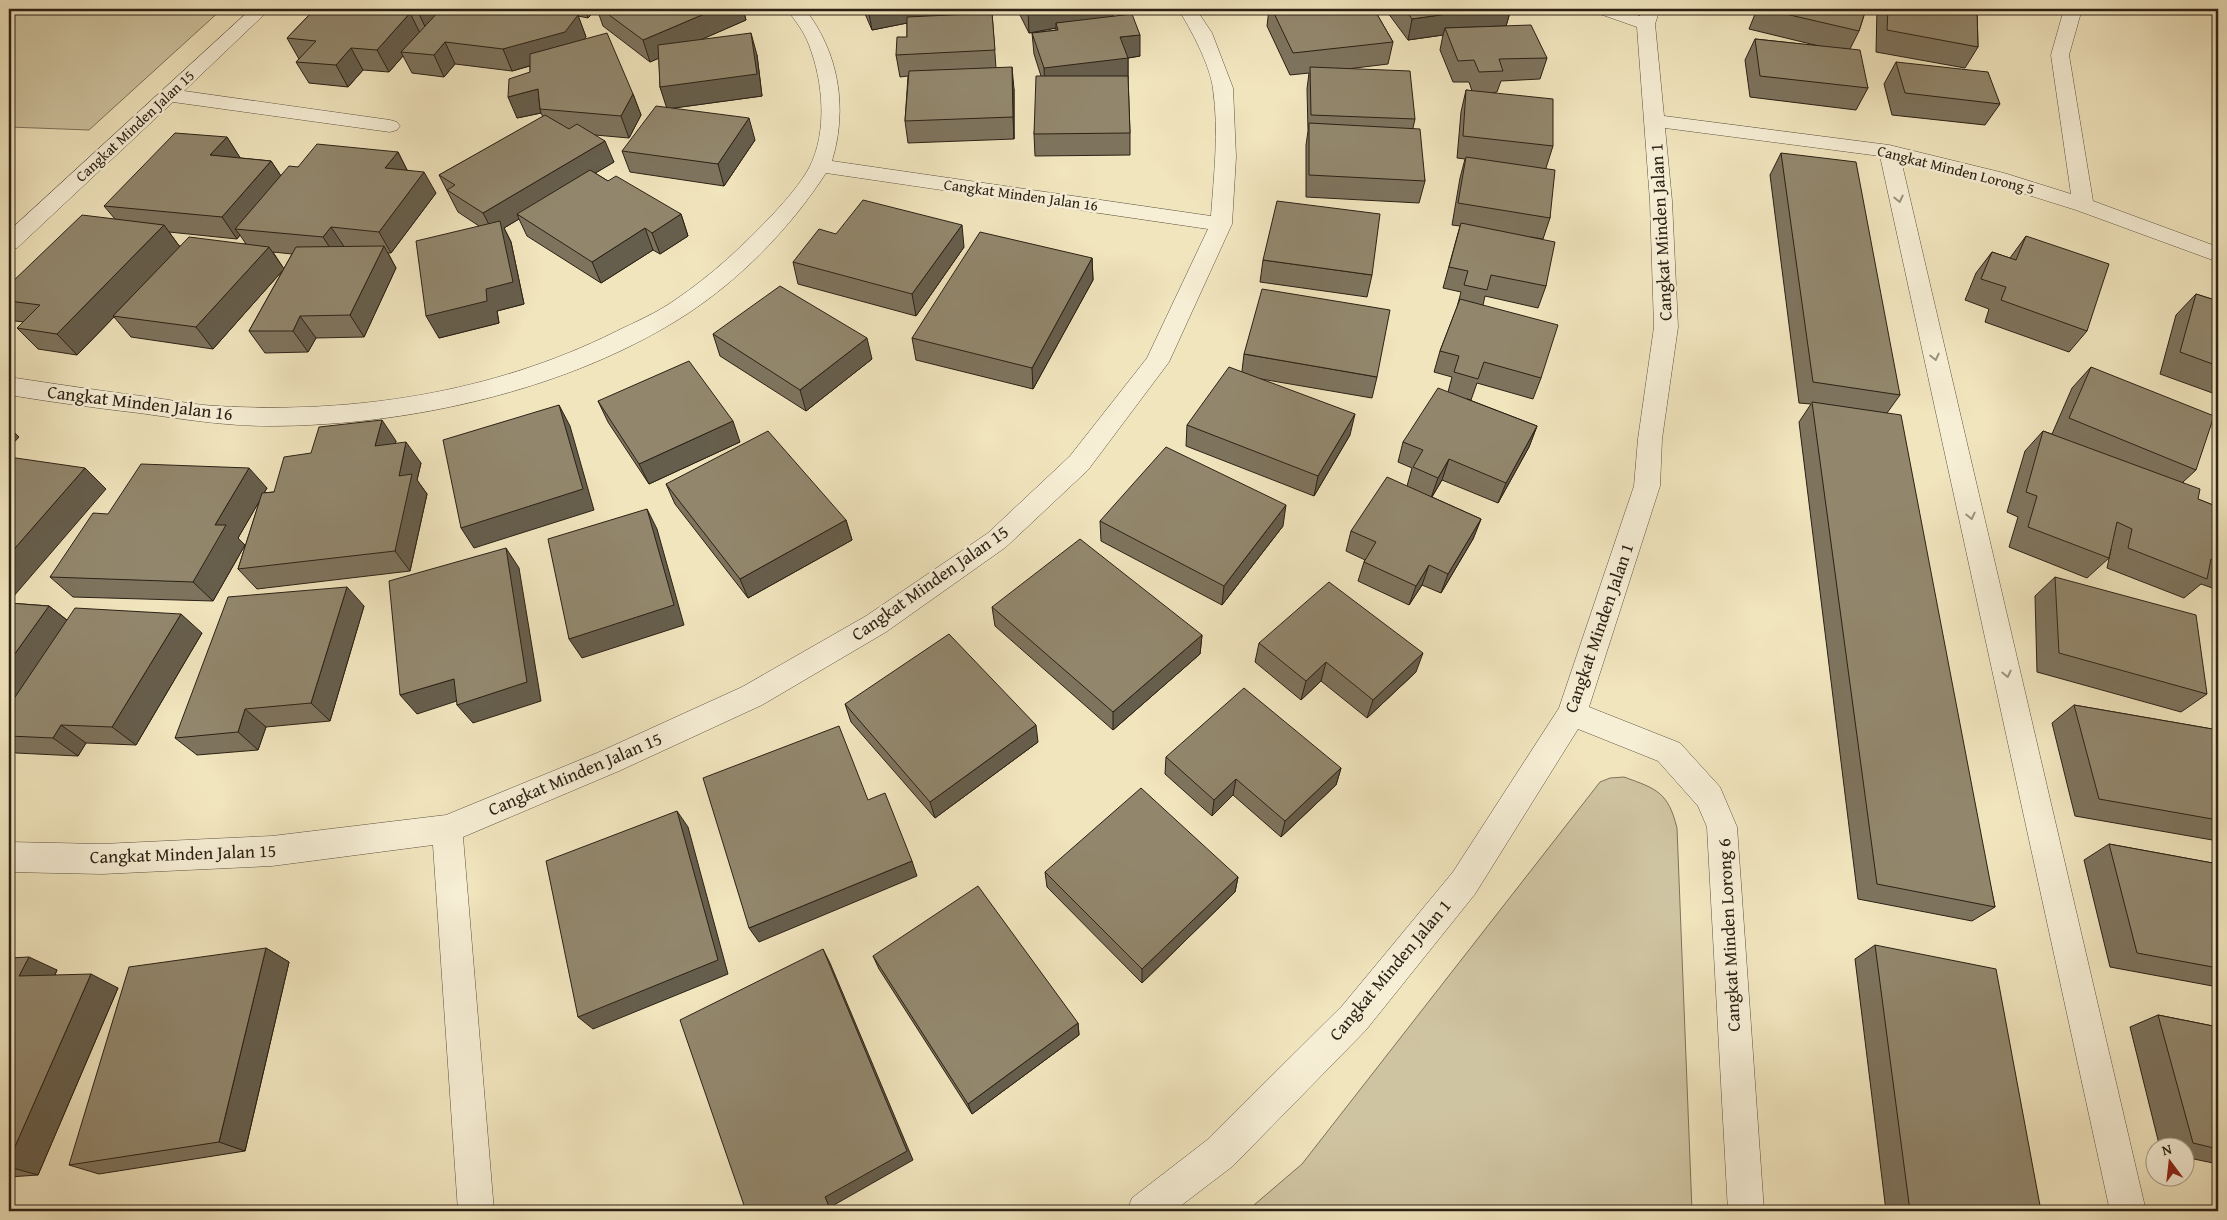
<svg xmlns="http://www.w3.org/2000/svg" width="2227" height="1220" font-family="'Gentium Book Plus',serif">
<rect width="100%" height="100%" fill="#f1e5be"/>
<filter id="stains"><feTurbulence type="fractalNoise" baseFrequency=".004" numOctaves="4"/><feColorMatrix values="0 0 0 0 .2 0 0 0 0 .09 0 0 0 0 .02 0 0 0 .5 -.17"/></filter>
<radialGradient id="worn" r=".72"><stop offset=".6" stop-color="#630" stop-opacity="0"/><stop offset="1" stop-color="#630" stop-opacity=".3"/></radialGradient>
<path fill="#cfc4a1" stroke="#7d725b" d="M9 9H222L89 130 9 127Z
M1624 777C1657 789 1668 792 1677 828L1692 1211H1247L1302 1164 1600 782 1610 778Z"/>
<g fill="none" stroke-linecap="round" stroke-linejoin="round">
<defs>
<path id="minor" d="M251 9H270L184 91 390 120 397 122 400 126 397 130 390 132 173 102 17 248 9 250V231Z
M787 9H805C839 53 848 108 832 161L1211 216C1214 174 1219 131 1213 89 1210 65 1191 29 1178 9H1196L1212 33 1233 88 1236 157 1232 224 1169 362 1088 470 1006 547 886 632 762 705 619 771 463 837 494 1211H458L433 845 272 866 102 874 9 872V842L102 844 272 836 446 815 597 753 742 687 866 616 988 533 1070 456 1147 358 1208 229 826 173C791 227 742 278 687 314 570 390 408 426 269 426 225 426 182 419 139 413 95 408 52 402 9 395V377C55 384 102 391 149 397 172 400 194 405 217 406 353 414 492 393 615 332 635 322 657 313 675 300 712 275 744 245 774 213 787 199 800 184 809 168 828 132 823 81 809 45 804 31 795 21 787 9Z
M1594 9H1620L1640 16 1642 9H1660L1655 24 1664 116 1889 145 2004 173 2071 194 2051 55 2064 9H2082L2069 55 2093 201 2218 247V262L2076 210 1990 183 1901 160 2146 1211H2110L1880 156 1665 128 1672 201 1678 327 1662 439 1660 486 1589 707 1680 743 1720 787 1737 827 1764 1211H1728L1707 827 1698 806 1658 761 1578 729 1475 894 1366 1030 1233 1166 1174 1211H1127L1132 1198 1207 1140 1342 1006 1453 872 1559 708 1634 486 1638 439 1654 327 1650 201 1637 27 1597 13Z"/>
</defs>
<use href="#minor" stroke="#5c523f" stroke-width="1"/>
<use href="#minor" fill="#f6eed5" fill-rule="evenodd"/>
</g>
<path fill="#7e745e" stroke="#2b2115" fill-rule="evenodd" d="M315 9H743L746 20 700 40 757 55 762 96 673 108 755 140 724 186 630 172 622 151 667 107 660 87 659 58 650 62 603 26 597 9 588 18 578 16 586 37 583 40 633 94 641 115 629 138 595 135 614 162 595 173 608 181 681 214 688 236 660 254 653 250 601 283 527 236 519 219 504 228 511 242 524 304 497 311 499 323 439 338 479 226 458 212 439 175 543 117 541 113 517 118 530 72V66L512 71 455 64 444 77 412 73 403 56 389 72 363 70 348 87 309 83 296 62 299 59 287 38Z
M863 9H978L945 15 992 13 996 68 1014 89V139L908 143 905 121 908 76 900 77 896 55 907 37V23L872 30Z
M1017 9H1113V16L1140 56 1128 58V76L1130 133V155L1035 156 1034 134 1041 76 1034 54 1032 33 1056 30V28L1029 33Z
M1269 9H1374L1393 42 1388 64 1347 69 1415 119 1413 128 1425 181 1419 203 1306 197V145L1308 131 1307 89 1309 73 1290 75 1267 26Z
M1385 9H1511L1506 26 1547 58 1540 79 1501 81 1497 92 1491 93 1553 146 1546 168 1550 218 1543 239 1531 237 1546 286 1538 308 1485 296 1483 305 1541 378 1533 399 1477 383 1471 400 1467 399 1537 426 1529 447 1498 503 1442 480 1432 497 1481 519 1473 539 1441 593 1422 585 1409 605 1358 581 1364 562 1365 560 1346 551 1351 531 1407 486 1412 468 1398 462 1403 442 1448 392 1452 377 1434 372 1440 351 1457 307 1461 292 1443 288 1460 226 1452 225 1460 178 1465 159 1457 158 1461 112 1466 90 1472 91 1469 82H1453L1440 50 1443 35 1408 40Z
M1757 9H1866L1859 31 1850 49 1868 88 1856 110 1750 97 1745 60 1755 39 1819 46 1749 29Z
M1877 9H1977L1978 47 1965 68 1876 52Z
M1896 62 2000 104 1985 125 1892 115 1884 84Z
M227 137 240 158 271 161 281 176 298 167 398 152 407 170 436 193 391 253H388L396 268 364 337 316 338 308 352 265 353 249 331 292 254 273 252 284 269 213 349 131 337 114 317 77 355 38 349 17 328 24 322 15 321 9 314V285L115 219 104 206ZM169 232 237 239 240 235 246 244 179 246Z
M1781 153 1900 395 1887 413 1995 907 1972 921 1858 899 1799 422 1811 404 1799 403 1770 175Z
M836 234 964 247 916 316 798 284 793 262Z
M2026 236 2087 331 2069 352 1985 322 1989 309 1965 300 1976 273 1992 252 2010 258Z
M1092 258 1093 280 1033 389 916 360 912 338Z
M1263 260 1372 275 1367 297 1260 282Z
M2196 294 2218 301V395L2160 374 2176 315Z
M713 334 872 359 806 411 720 356Z
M1244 354 1377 377 1372 398 1261 379 1350 435 1314 496 1186 446 1187 425 1242 371Z
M2091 367 2196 470 2183 482 2198 499 2218 507V590L2201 584 2184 598 2107 568 2111 549 2109 558 2087 578 2009 547 2018 517 2007 512 2025 451 2043 431 2052 434 2072 388Z
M598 401 740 442 649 484 608 422Z
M396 441 395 444 421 463 417 480 427 494 410 571 257 589 238 569 260 500 238 538 245 545 213 601 73 597 50 577 108 514 267 488 264 493 274 492 311 453Z
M666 484 846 520 852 540 748 598 675 504Z
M1100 521 1283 526 1222 605 1101 541Z
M2055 577 2207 694 2181 712 2037 672 2035 596Z
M9 603 49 606 67 620 202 633 136 745 86 743 78 756 16 753 9 748Z
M364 606 330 721 266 727 258 750 197 755 175 738Z
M992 607 1202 635 1200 654 1113 730 995 626Z
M1259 643 1416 672 1367 718 1321 681 1301 700 1255 662Z
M845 704 1038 742 935 818 851 722Z
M2074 705 2218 730V841L2075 816 2052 723Z
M1166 757 1341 768 1336 785 1281 837 1233 795 1212 816 1165 774Z
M2109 844 2218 864V987L2110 967 2084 860Z
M1045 872 1238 877 1235 892 1142 983 1047 887Z
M1875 945 2041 1211H1886L1855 959Z
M266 948 289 962 245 1151 99 1174 69 1165Z
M873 956 1078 1023 1079 1035 972 1114 879 969Z
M9 958 57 970 55 975 118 988 38 1175 9 1177Z
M2158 1015 2218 1027V1164L2184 1157V1148H2160L2130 1027Z"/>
<path fill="#665e4c" stroke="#2b2115" d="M423 9H447L429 35 419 14Z
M585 9H597L588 18Z
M716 9H743L746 20 650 62 643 40Z
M868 9H978L872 30Z
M1043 9H1113V19L1056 23V28L1029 33 1028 11Z
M1482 9H1511L1506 26 1445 28 1443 35 1408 40 1412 19Z
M410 13 421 35 401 52 403 56 389 72 377 50Z
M578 15 586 37 573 53 512 71 503 49Z
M751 33 757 55 762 96 667 109 660 87Z
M1140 35V56L1128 58V79L1045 89 1044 68 1120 37Z
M445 42 455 64 444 77 434 55Z
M351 48 363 70 348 87 336 65Z
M1012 67 1014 89V139L1013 117Z
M538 89 540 109 541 113 517 118 508 97Z
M633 94 641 115 629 138 621 116Z
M749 118 755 140 724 186 718 164Z
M227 137 241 159 210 155Z
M605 141 614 162 522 217 517 214 519 219 504 228 511 242 524 304 497 311 499 323 439 338 426 316 486 289 494 234 483 213Z
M398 152 409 174 385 168Z
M271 161 285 182 235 229 240 235 237 239 222 217Z
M424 172 436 193 391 253 379 232Z
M681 214 688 236 660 254 652 233Z
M164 225 180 247 113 316 114 317 77 355 57 334Z
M962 225 964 247 916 316 912 294Z
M331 227 345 248 337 259 323 237Z
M645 228 653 250 601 283 592 262Z
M384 246 396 268 364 337 350 315Z
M269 247 284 269 213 349 196 327Z
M1092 258 1093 280 1033 389 1032 368Z
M300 316 316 338 308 352 293 331Z
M867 338 872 359 806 411 800 390Z
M559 405 570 426 594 510 474 548 461 528Z
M1355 414 1350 435 1314 496 1318 476Z
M382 420 396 441 390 467 375 446Z
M733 421 740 442 649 484 639 464Z
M1537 426 1529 447 1498 503 1506 483Z
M9 427 19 437 9 448Z
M406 442 421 463 417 480 427 494 410 571 395 551 399 476Z
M1449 459 1442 480 1431 498 1438 478Z
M85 468 106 489 13 597 9 593V555Z
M249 468 267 488 238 538 245 545 213 601 193 582 215 525Z
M1286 505 1283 526 1222 605 1224 586Z
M647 509 657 529 684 625 582 658 569 639Z
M1481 519 1473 539 1441 593 1448 574Z
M846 520 852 540 748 598 740 579Z
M506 548 519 568 541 701 473 723 457 705Z
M1429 565 1422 585 1409 605 1416 586Z
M347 587 364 606 330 721 311 703Z
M49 606 73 625 9 716V662Z
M181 614 202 633 136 745 112 727Z
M1202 635 1200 654 1113 730V712Z
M1423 653 1416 672 1367 718 1373 700Z
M1326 662 1321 681 1301 700 1306 681Z
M454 679 469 697 417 714 400 695Z
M245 709 266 727 258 750 238 732Z
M61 725 86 743 78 756 53 738Z
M1036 725 1038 742 935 818 930 802Z
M1341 768 1336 785 1281 837 1285 821Z
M1236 779 1233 795 1212 816 1214 800Z
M677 811 688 827 728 974 593 1029 578 1017Z
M912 861 917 876 759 942 749 928Z
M1238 877 1235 892 1142 983V969Z
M266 948 289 962 245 1151 219 1142Z
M823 949 830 963 913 1160 834 1205 836 1211H831L825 1197Z
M29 957 57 970 48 990 19 976Z
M91 974 118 988 38 1175 9 1167V1160Z
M1078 1023 1079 1035 972 1114 968 1104Z"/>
<path fill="#92876d" stroke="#2b2115" d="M315 9H423L419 14 410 13 377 50 351 48 336 65 296 62 316 41 287 38Z
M441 9H562L578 15 565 32 503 49 445 42 434 55 401 52Z
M601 9H716L643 40Z
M1027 9H1043L1028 11Z
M1272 9H1374L1393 42 1293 53Z
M1405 9H1482L1412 19Z
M1764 9H1866L1859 31Z
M1888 9H1977L1978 47 1887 30Z
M992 13 995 50 896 55 897 37H907V17Z
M1132 14 1140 35 1120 37 1128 58 1044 68 1032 33 1058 30 1056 23Z
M1531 25 1547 58 1499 59 1503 71 1479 72 1474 60 1458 61 1445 28Z
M607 33 633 94 621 116 540 109 538 89 508 97 509 79 530 72V54Z
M751 33 757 74 660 87 658 45Z
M1755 39 1860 50 1868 88 1760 76Z
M1896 62 1988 72 2000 104 1905 93Z
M1012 67 1013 117 905 121 909 71Z
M1310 67 1410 71 1415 119 1311 115Z
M1036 76H1128L1130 133 1034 134Z
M1466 90 1553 99V146L1463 136Z
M656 106 749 118 718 164 622 151Z
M545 115 569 129 577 124 605 141 483 213 447 190 455 185 439 175Z
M1309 123 1420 129 1425 181 1309 175Z
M175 133 227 137 210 155 271 161 222 217 104 206Z
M317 144 398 152 385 168 424 172 379 232 331 227 323 237 235 229 289 166 298 167Z
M1781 153 1856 162 1900 395 1813 382Z
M1466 157 1555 170 1550 218 1458 203Z
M590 170 608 181 616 176 681 214 652 233 645 228 592 262 517 214Z
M863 200 962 225 912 294 793 262 819 229 836 234Z
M1277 201 1380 214 1372 275 1263 260Z
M82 215 164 225 57 334 17 328 40 305 9 301V285Z
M500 221 513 282 486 289 487 301 426 316 416 241Z
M1461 223 1555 242 1546 286 1491 275 1487 290 1464 285 1468 271 1449 267Z
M980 232 1092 258 1032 368 912 338Z
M2026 236 2109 264 2087 331 2001 300 2006 287 1981 279 1992 252 2016 260Z
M189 237 269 247 196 327 113 316Z
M384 246 350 315 300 316 293 331H249L296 247Z
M780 286 867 338 800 390 713 334Z
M1262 289 1390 310 1377 377 1244 354Z
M2196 294 2218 301V366L2180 352Z
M1460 299 1558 325 1541 378 1484 362 1478 379 1454 372 1459 356 1440 351Z
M689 361 733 421 639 464 598 401Z
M1229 367 1355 414 1318 476 1187 425Z
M2091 367 2214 416 2196 470 2069 418Z
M1438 388 1537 426 1506 483 1449 459 1438 478 1413 467 1423 450 1403 442Z
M1812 402 1901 415 1995 907 1877 884Z
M559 405 583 489 461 528 443 440Z
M382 420 375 446 406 442 399 476 412 474 395 551 238 569 262 493 274 492 284 457 311 453 319 427Z
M768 431 846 520 740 579 666 484Z
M2043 431 2200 489 2198 499 2218 507V562L2211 559 2207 579 2128 548 2132 529 2117 522 2109 558 2028 527 2037 496 2026 492Z
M1166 447 1286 505 1224 586 1100 521Z
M9 457 85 468 9 555Z
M141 464 249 468 215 525H226L193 582 50 577 93 513 108 514Z
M1387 477 1481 519 1448 574 1429 565 1416 586 1364 562 1376 542 1351 531Z
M647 509 674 605 569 639 548 539Z
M1080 539 1202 635 1113 712 992 607Z
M506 548 527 682 457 705 454 679 400 695 389 581Z
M2055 577 2196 615 2207 694 2059 653Z
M1329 582 1423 653 1373 700 1326 662 1306 681 1259 643Z
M347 587 311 703 245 709 238 732 175 738 228 597Z
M9 603 49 606 9 662Z
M75 608 181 614 112 727 61 725 53 738 9 736V706Z
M949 634 1036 725 930 802 845 704Z
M1244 688 1341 768 1285 821 1236 779 1214 800 1166 757Z
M2074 705 2218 730V820L2099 799Z
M839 726 868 800 885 793 912 861 749 928 703 778Z
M1141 788 1238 877 1142 969 1045 872Z
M677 811 718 960 578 1017 546 861Z
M2109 844 2218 864V968L2137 953Z
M978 886 1078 1023 968 1104 873 956Z
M1875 945 1996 969 2041 1211H1910Z
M266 948 219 1142 69 1165 129 967Z
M823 949 907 1151 825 1197 831 1211H746L680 1020Z
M29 957 19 976 91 974 9 1160V958Z
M2158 1015 2218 1027V1149L2193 1143Z"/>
<defs><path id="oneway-chevron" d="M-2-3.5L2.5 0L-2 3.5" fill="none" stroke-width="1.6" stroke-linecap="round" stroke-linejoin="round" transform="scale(1.25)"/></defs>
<g stroke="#9b927f">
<use href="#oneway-chevron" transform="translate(1899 199) rotate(77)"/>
<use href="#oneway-chevron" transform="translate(1935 357) rotate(77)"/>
<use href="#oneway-chevron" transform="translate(1971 516) rotate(77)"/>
<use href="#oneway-chevron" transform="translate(2007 674) rotate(77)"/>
</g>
<g text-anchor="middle" stroke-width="5" stroke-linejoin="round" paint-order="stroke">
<g font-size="15" fill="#2b2115" stroke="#f6eed5">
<text transform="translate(135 126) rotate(-43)" y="5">Cangkat Minden Jalan 15</text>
<text transform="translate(1956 170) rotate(14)" y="5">Cangkat Minden Lorong 5</text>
<text transform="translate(1021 195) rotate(8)" y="5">Cangkat Minden Jalan 16</text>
</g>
<g font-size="18" fill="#2b2115" stroke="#f6eed5">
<text transform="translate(1661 232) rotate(-93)" y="6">Cangkat Minden Jalan 1</text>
<text transform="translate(140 403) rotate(7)" y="6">Cangkat Minden Jalan 16</text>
<text transform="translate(930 583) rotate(-35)" y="6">Cangkat Minden Jalan 15</text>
<text transform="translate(1599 628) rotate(-71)" y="6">Cangkat Minden Jalan 1</text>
<text transform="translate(575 774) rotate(-23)" y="6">Cangkat Minden Jalan 15</text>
<text transform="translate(183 854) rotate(-2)" y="6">Cangkat Minden Jalan 15</text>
<text transform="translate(1729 935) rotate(-93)" y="6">Cangkat Minden Lorong 6</text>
<text transform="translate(1390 970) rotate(-50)" y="6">Cangkat Minden Jalan 1</text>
</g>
</g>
<rect width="2227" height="1220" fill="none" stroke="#f1e5be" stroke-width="30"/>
<rect x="10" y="10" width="2207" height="1200" fill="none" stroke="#2b2115" stroke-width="2.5"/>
<rect x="15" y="15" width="2197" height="1190" fill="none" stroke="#2b2115"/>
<g transform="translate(2170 1162) rotate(345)"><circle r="24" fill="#f6eed5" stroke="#a59c88"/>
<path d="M0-4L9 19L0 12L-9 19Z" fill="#8f2418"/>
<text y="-8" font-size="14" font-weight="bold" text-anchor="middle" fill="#2b2115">N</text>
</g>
<rect width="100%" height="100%" filter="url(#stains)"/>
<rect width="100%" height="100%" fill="url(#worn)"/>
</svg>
